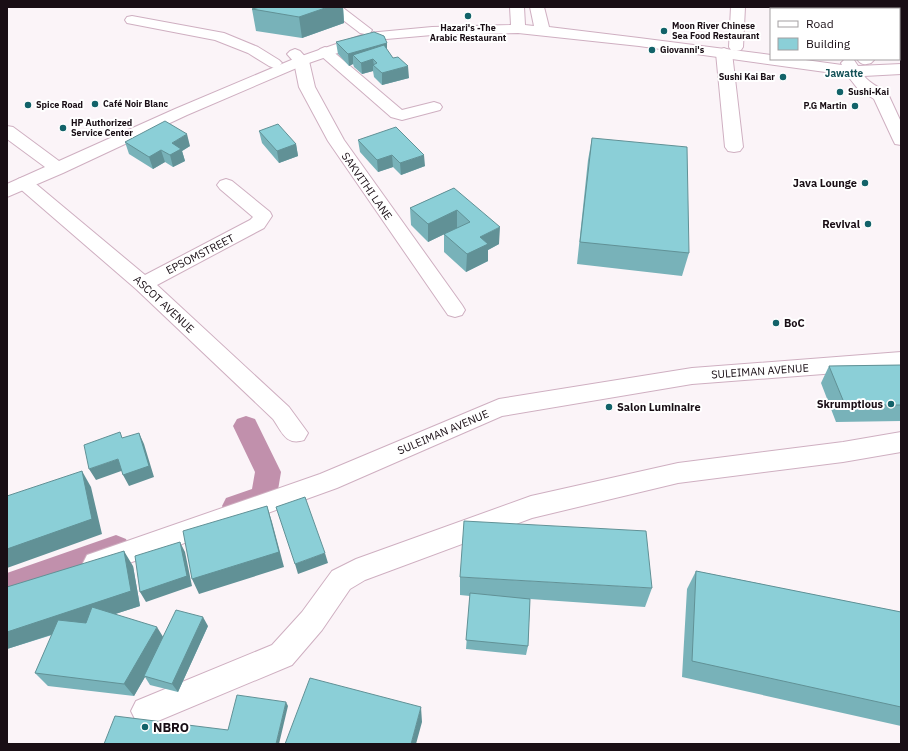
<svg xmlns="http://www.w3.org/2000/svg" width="908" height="751" font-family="'IBM Plex Sans',sans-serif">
<rect width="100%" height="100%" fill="#fbf4f8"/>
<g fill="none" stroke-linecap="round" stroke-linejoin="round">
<path fill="#c190ac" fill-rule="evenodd" d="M246 416 255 419 281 472 277 496 273 504 236 518 226 514 222 506 226 498 252 489 255 472 233 426 237 419Z
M116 535 126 539 130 548 126 557 7 599V573Z"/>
<defs>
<path id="minor" d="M326 7H342L372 30 370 33 365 34 360 33Z
M731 7H745L743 47 741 50 736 51 731 50 729 47Z
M842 7H856L857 9H843Z
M132 16 224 33 258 47 279 60 282 63 279 66 274 68 269 66 248 53 215 40 127 23 125 20 127 17Z
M325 47 330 49 402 110 434 102 440 104 442 107 440 110 402 120 391 117 320 55 317 52 320 49Z
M724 48 729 50 732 53 743 147 740 151 734 152 728 151 725 147 716 53 719 50Z
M295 49 300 51 309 61 315 87 344 140 462 305 465 310 462 315 455 317 448 315 328 141 299 87 294 62 287 54 290 51Z
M857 59H873L874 60 871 63C865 65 861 65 857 59Z
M24 177 30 179 145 275 250 220 253 217 220 189 217 185 220 181 226 179 232 181 270 212 272 216 264 228 157 285 289 407 308 433 304 440C286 446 282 432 273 419L136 289 18 187 15 183 18 179Z
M901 352V368L692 384 502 416 337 488 96 575 87 571 83 563 87 555 320 474 499 399 692 368Z
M901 432V452L843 462 678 483 532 518 365 580 350 589 322 630 292 665 146 726 136 721 131 711 136 701 272 645 302 612 332 571 356 559 531 496 678 463 843 442Z"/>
<path id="major" d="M510 7H524L525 25 534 26 530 7H544L549 27 639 38 771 55V59H798L842 65 841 63 844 60H854L858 66 901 64V74L864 76C871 85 883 88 889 96L901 122V145L895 144 893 140 874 99 858 89 847 75 639 46 518 33 432 35 375 40 306 64 187 115 63 173 7 197V184L45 167 7 139V126L13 127 59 161 175 109 296 58 368 33 432 27 511 25Z"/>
</defs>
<use href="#minor" stroke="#cfafc1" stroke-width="2"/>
<use href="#major" stroke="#cfafc1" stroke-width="2"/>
<use href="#minor" fill="#fff" fill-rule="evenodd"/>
<use href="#major" fill="#fff" fill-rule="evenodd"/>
</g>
<path fill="#78b2b9" d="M260 7H343L344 23 302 38 256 31 252 9Z
M336 42 387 43V51L393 58 409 78 382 85 374 77 373 71 362 74 354 67 353 64 349 66 338 54Z
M259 131 296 144 298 156 279 163 262 143Z
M592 138 689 253 682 276 577 264 588 160Z
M358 140 425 166 401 175 393 167 378 172 360 152Z
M125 142 190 146 182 151 185 161 173 167 165 162 153 169 129 154Z
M454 188 499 244 488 250V261L466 272 444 252V234L457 228 428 242 411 225 410 208Z
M901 365V421L836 422 821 383 829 366Z
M133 566 140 606 115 614 163 637 208 626 178 692 150 685 145 677 134 696 48 686 35 673 52 635 7 649Z
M696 571 901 612V726L682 677 687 589Z
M460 577 652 588 645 607 530 599 528 646 526 655 466 649 470 596 460 595Z"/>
<path fill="#619196" d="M328 7H343L344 23 302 38 299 17Z
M387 43V55H353V64L349 66 348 54Z
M373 59 374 66 373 65V71L362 74 361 63Z
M408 66 409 78 382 85V73Z
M187 134 190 146 182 151 185 161 173 167 170 155 172 143Z
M296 144 298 156 279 163 277 151Z
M161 150 165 162 153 169 149 157Z
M392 155 393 167 378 172 377 160Z
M424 155 425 166 401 175 400 163Z
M457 210V228L428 242V224Z
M500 227 499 244 488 250V261L466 272 467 254 480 237Z
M139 433 144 444 154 477 129 486 123 475Z
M118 459 124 470 96 480 89 469Z
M82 471 91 487 102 534 7 568V549Z
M267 506 272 522 284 567 199 594 192 579Z
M180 542 185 552 192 586 146 602 140 592Z
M124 551 133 566 140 606 7 649V632Z
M325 553 328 563 298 574 295 564Z
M203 617 208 626 178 692 172 684Z
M157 627 165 640 144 676 145 677 134 696 124 684Z
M286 702 288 706 279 744H276Z
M421 707 422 722 416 744H411Z"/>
<path fill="#8bcfd7" stroke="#619196" d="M260 7H328L299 17 252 9Z
M374 32 384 36 387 43 348 54 336 42Z
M384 45 393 58 398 57 408 66 382 73 373 65 377 63 373 59 361 63 353 55Z
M165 121 187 134 172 143 181 149 170 155 161 150 149 157 125 142Z
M278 124 296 144 277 151 259 131Z
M396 127 424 155 400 163 392 155 377 160 358 140Z
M592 138 687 147 689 253 580 242Z
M454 188 500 227 480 237 488 244 467 254 444 234 470 222 457 210 428 224 410 208Z
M901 365V405H845L829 366Z
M120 432 122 438 139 433 149 466 123 475 118 459 89 469 84 445Z
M82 471 92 519 7 549V496Z
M305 497 325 553 295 564 276 507Z
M267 506 279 552 192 579 183 531Z
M464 521 646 531 652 588 460 577Z
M180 542 187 576 140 592 135 556Z
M124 551 131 591 7 632V587Z
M696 571 901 612V707L692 661Z
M470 593 530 599 528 646 466 640Z
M92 607 157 627 124 684 35 673 58 620 86 623Z
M176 610 203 617 172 684 144 676Z
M310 678 421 707 411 744H285Z
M237 695 286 702 276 744H104L115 716 228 730Z"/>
<g fill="#126269" stroke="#fff" stroke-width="1.5">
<circle cx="468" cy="16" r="4"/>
<circle cx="664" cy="31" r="4"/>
<circle cx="652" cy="50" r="4"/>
<circle cx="783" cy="77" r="4"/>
<circle cx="840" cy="92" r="4"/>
<circle cx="95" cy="104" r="4"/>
<circle cx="28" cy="105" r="4"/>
<circle cx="855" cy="106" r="4"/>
<circle cx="63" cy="128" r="4"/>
<circle cx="865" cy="183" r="4"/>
<circle cx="868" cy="224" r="4"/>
<circle cx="776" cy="323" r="4"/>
<circle cx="891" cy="404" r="4"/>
<circle cx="609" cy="407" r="4"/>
<circle cx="145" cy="727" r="4"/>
</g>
<g text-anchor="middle" stroke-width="4" stroke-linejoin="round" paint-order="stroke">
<g font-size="9" font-weight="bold" fill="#190e15" stroke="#fff" text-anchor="start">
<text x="672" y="29">Moon River Chinese<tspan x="672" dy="10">Sea Food Restaurant</tspan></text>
<text x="468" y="31" text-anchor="middle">Hazari's -The<tspan x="468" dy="10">Arabic Restaurant</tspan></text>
<text x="660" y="53">Giovanni's</text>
<text x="775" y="80" text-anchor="end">Sushi Kai Bar</text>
<text x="848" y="95">Sushi-Kai</text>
<text x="103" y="107">Café Noir Blanc</text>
<text x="36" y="108">Spice Road</text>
<text x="847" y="109" text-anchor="end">P.G Martin</text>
<text x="71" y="126">HP Authorized<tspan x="71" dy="10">Service Center</tspan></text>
</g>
<g font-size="10" font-weight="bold" fill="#145157" stroke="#fff">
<text x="844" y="77">Jawatte</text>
</g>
<g font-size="11" font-weight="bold" fill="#190e15" stroke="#fff" text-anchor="end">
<text x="857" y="187">Java Lounge</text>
<text x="860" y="228">Revival</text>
<text x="784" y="327" text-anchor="start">BoC</text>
<text x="883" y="408">Skrumptious</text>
<text x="617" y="411" text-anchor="start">Salon Luminaire</text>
</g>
<g font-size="11" fill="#190e15" stroke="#fff">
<text transform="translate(367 186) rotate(55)" y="4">SAKVITHI LANE</text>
<text transform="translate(200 254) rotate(-27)" y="4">EPSOMSTREET</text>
<text transform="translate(164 304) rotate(43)" y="4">ASCOT AVENUE</text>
<text transform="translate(760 371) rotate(-4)" y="4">SULEIMAN AVENUE</text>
<text transform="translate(443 432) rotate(-23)" y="4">SULEIMAN AVENUE</text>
</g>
<g font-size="13" font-weight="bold" fill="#190e15" stroke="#fff" text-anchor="start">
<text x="153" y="732">NBRO</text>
</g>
</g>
<rect width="908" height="751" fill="none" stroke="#190e15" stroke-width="16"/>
<rect x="770" y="8" width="130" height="52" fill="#ffffff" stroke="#a39fa1"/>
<rect x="778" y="21" width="20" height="6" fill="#ffffff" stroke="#a39fa1"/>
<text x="806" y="28" font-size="12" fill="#190e15">Road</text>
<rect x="778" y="38" width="20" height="12" fill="#8bcfd7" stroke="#a39fa1"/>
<text x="806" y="48" font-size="12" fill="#190e15">Building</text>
</svg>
